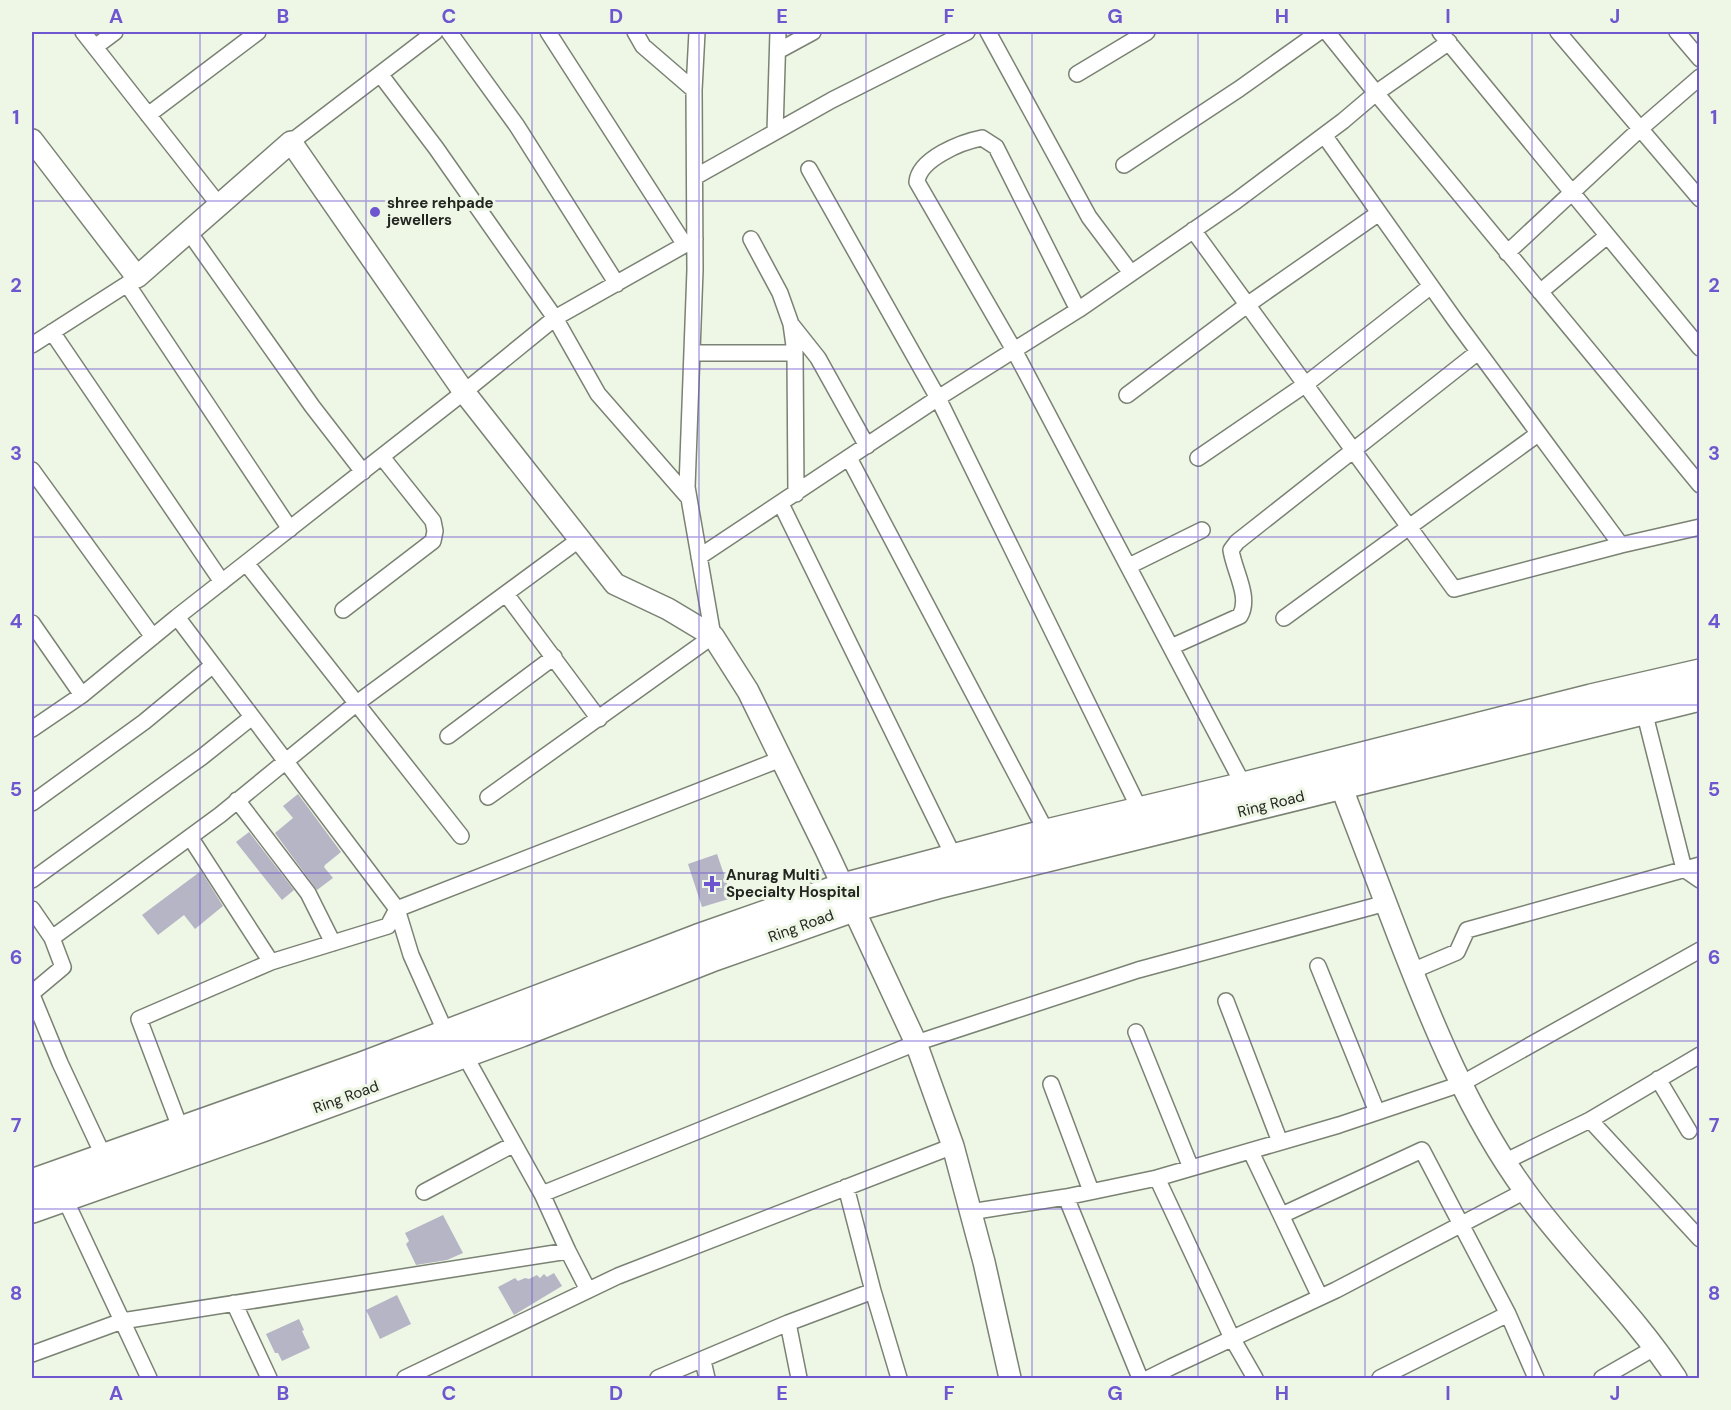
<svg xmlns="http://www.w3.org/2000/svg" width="1731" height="1410" font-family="'DM Sans',sans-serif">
<rect width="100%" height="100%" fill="#eef6e6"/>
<path fill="#b5b5c5" d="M298 794 341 852 325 865 324 867 333 878 317 890 275 833 293 818 283 806Z
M249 832 294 890 282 900 236 842Z
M717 854 732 898 702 907 688 864Z
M201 871 223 906 195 929 184 915 158 935 142 915Z
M443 1215 463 1253 447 1260 416 1265 406 1244 409 1241 405 1233Z
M554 1273 562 1286 514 1315 498 1287 515 1278 518 1281 525 1278 529 1279 537 1275 540 1278 544 1274 547 1277Z
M397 1295 411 1324 380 1339 366 1310Z
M299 1319 304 1330 302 1331 310 1348 282 1361 278 1353H275L266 1334Z"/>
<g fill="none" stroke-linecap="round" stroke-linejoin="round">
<defs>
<path id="street" d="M83 32 219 205
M449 32 517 126 617 284
M548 32 685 245
M635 32 643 46 694 90
M988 32 1089 217 1131 273
M1440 32 1700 348
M1558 32 1700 199
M1677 32 1700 59
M1449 42 1376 93 1700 485
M95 47 115 32
M778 51 813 32
M380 74 436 148 555 318 598 394 688 497
M1077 74 1147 32
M148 115 258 32
M775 132 778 32
M1324 135 1455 320 1621 545 1700 527
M291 142 435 32
M1124 165 1239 89 1319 32
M809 169 938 398 1140 810
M695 177 832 100 967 32
M1193 230 1409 527 1284 618
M189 232 312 406 363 472
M695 239 555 318 464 392 177 617 397 909 781 759
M751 239 780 293 791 324 795 353 796 494
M1507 253 1640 129 1700 77
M127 284 290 529
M1540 292 1607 236
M1078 310 996 147 982 138C961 142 919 159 917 182L1014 350 1244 786
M791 324 818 358 867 446
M52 332 222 582
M32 345 135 279
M692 353H795
M1127 395 1247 305 1379 213
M1538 434 1409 527 1454 589 1621 545
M849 458 1047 833
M1198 458 1306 384 1431 286
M32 470 153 637
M781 504 954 857
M699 557 938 398 1078 310 1236 201 1343 121 1376 93 1327 32
M246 563 461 836
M1129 566 1202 530
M506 594 599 719
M343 610 433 541 435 531 433 521 382 457
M32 623 82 695
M1171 647 1240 616C1251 597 1234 571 1231 550L1237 542 1478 352
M1644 711 1684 869 1700 880
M32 729 82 695 177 617
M448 736 554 657
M488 797 713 636 687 487 695 270 694 90 697 32
M237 800 308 893 333 943
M32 803 144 722 213 665
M190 837 271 962 388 926 397 909
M32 880 202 757 252 717
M32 909 52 938 220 815 357 703 580 539
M397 909 411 955 446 1033
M1318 966 1377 1112
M1412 971 1457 952 1467 930 1700 865
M32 993 63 967 52 938
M32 995 60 1063 104 1157
M1226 1001 1280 1142
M1136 1032 1191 1168
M464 1054 542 1194 568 1251 588 1290
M1658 1079 1689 1131
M1051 1084 1091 1191
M1590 1120 1700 1055
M181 1130 139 1019 271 962
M1251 1152 1320 1297
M1506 1161 1590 1120 1700 1239
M1157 1178 1232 1338 1255 1378
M846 1187 873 1291 899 1378
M424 1192 514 1144
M542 1194 916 1043 1138 970 1386 903
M64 1197 149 1378
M1066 1197 1140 1378
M970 1212 1066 1197 1157 1178 1339 1125 1461 1084 1700 950
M1282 1215 1422 1150 1508 1314
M234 1303 269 1378
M32 1354 122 1321 568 1251
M703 1361 707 1378
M405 1378 618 1276 953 1146
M658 1378 788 1323
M799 1378 788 1323 873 1291
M1149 1378 1171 1367 1336 1290 1525 1191
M1380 1378 1508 1314 1536 1378
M1602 1378 1656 1347"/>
<path id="secondary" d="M32 140 137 277 291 142 464 392 615 584 668 609 713 636 748 691 826 850 916 1043 953 1146 984 1262 1010 1378
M1341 786C1360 836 1379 885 1398 935 1432 1023 1469 1114 1525 1191 1572 1256 1632 1311 1676 1378"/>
<path id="highway" d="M32 1183 359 1067 698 938 843 887 1047 833 1244 786 1591 698 1700 673
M32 1209 262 1128 521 1033 714 957 853 908 937 885 1700 697"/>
</defs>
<use href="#street" stroke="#7a8273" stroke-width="18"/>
<use href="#secondary" stroke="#7a8273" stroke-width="24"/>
<use href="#highway" stroke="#7a8273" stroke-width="30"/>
<use href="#street" stroke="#fff" stroke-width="15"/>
<use href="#secondary" stroke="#fff" stroke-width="21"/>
<use href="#highway" stroke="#fff" stroke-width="27"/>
</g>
<path fill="none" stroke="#6d56d0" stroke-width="1.5" stroke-opacity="0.55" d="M200 32V1378M366 32V1378M532 32V1378M699 32V1378M866 32V1378M1032 32V1378M1198 32V1378M1365 32V1378M1532 32V1378M32 201H1700M32 369H1700M32 537H1700M32 705H1700M32 873H1700M32 1041H1700M32 1209H1700"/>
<g fill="#6d56d0" stroke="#eef6e6" stroke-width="2">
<circle cx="375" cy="212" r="6"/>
<path d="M709 875h6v6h6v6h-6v6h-6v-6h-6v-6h6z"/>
</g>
<g text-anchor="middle" stroke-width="6" stroke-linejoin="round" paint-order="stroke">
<g font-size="15" font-weight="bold" fill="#242721" stroke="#eef6e6" text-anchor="start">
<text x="387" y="208">shree rehpade<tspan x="387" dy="17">jewellers</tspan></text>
<text x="726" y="880">Anurag Multi<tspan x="726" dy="17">Specialty Hospital</tspan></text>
</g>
<g font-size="15" fill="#242721" stroke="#eef6e6">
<text transform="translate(1271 804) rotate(-14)" y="5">Ring Road</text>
<text transform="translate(801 926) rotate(-20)" y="5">Ring Road</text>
<text transform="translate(346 1097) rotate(-20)" y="5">Ring Road</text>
</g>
</g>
<rect width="1731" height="1410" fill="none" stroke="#eef6e6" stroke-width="66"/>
<rect x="33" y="33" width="1665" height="1344" fill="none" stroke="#6d56d0" stroke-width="2"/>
<g font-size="20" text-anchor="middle" font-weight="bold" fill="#6d56d0">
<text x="116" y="23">A</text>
<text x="283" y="23">B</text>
<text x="449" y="23">C</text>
<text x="616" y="23">D</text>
<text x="782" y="23">E</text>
<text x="949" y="23">F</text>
<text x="1115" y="23">G</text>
<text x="1282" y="23">H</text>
<text x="1448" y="23">I</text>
<text x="1615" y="23">J</text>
<text x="16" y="124">1</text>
<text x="1714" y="124">1</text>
<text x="16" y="292">2</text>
<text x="1714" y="292">2</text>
<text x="16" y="460">3</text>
<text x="1714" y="460">3</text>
<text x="16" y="628">4</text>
<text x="1714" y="628">4</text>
<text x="16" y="796">5</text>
<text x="1714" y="796">5</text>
<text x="16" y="964">6</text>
<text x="1714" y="964">6</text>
<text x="16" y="1132">7</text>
<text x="1714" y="1132">7</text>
<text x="16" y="1300">8</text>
<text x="1714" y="1300">8</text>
<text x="116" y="1400">A</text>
<text x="283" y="1400">B</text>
<text x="449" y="1400">C</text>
<text x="616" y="1400">D</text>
<text x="782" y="1400">E</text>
<text x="949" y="1400">F</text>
<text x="1115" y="1400">G</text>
<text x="1282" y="1400">H</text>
<text x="1448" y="1400">I</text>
<text x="1615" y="1400">J</text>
</g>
</svg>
